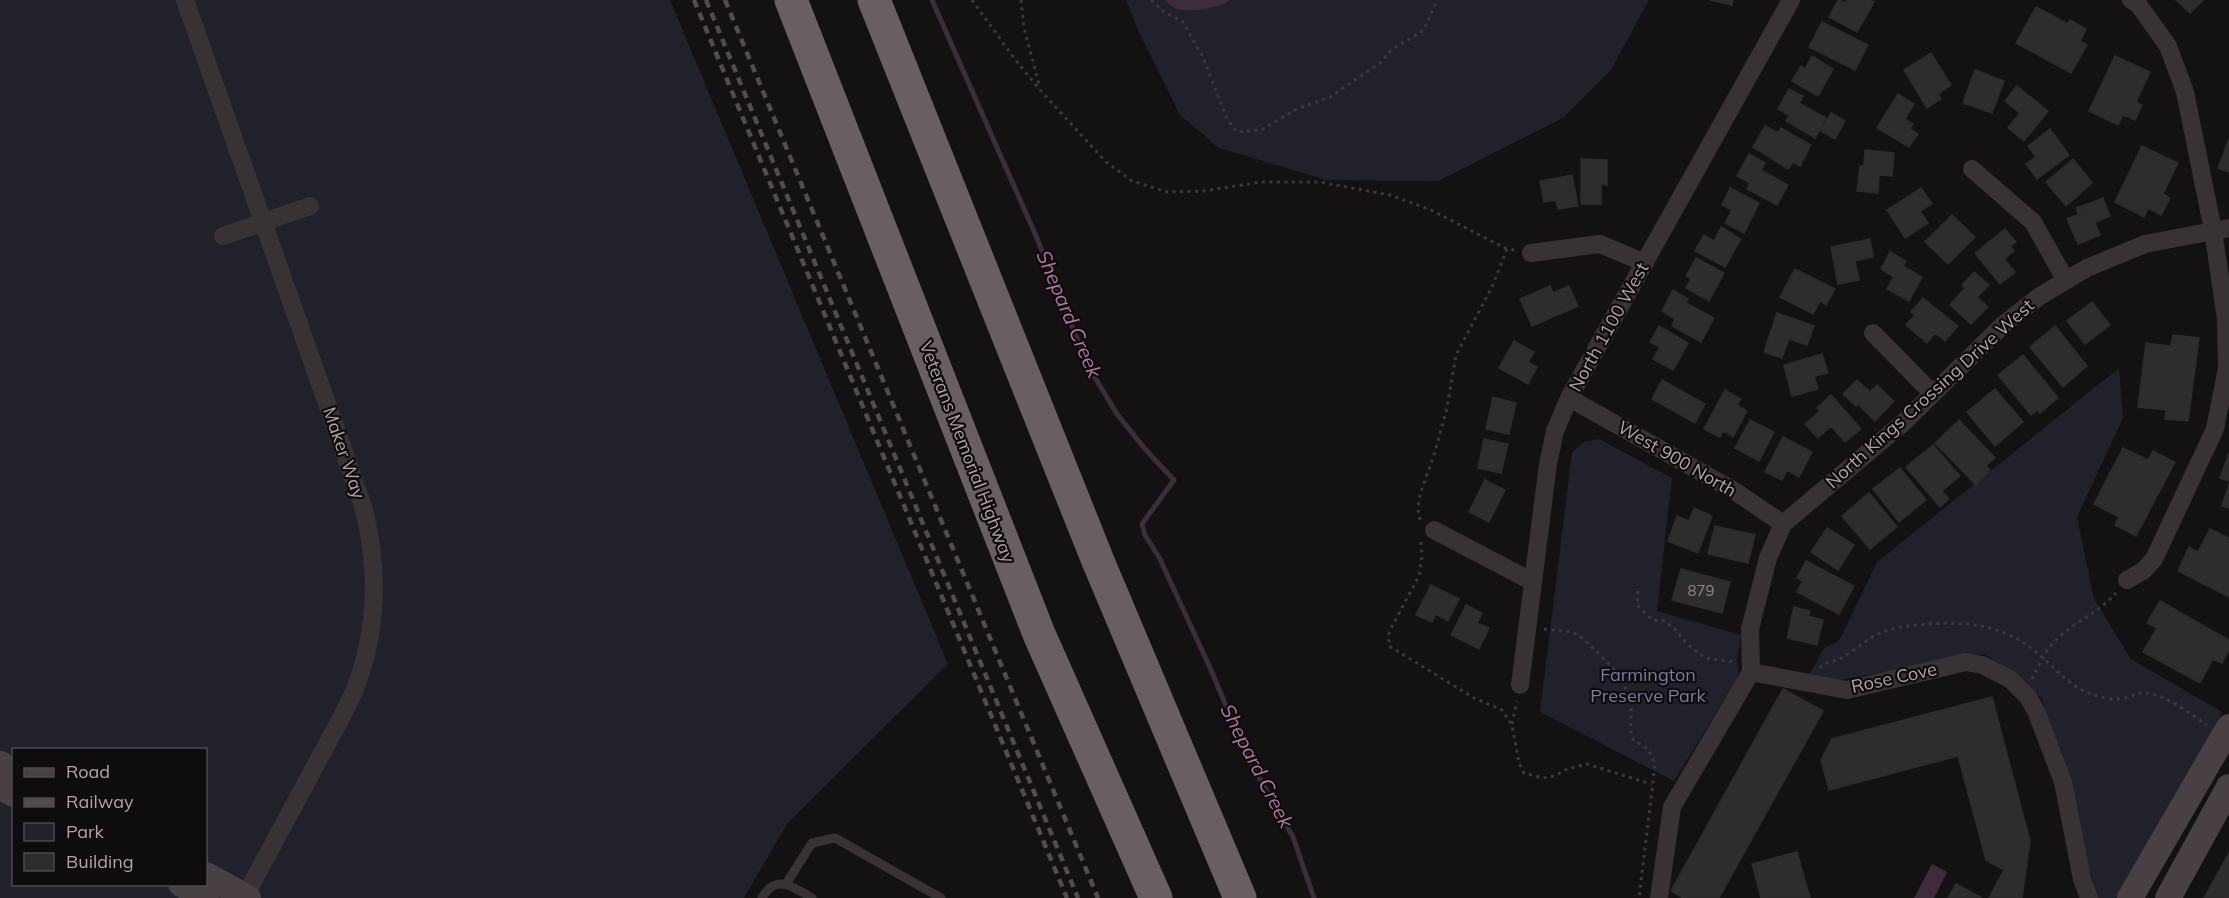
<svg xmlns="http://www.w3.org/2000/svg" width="2229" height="898" font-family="Mulish,sans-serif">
<rect width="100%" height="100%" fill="#131111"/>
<path fill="#21212b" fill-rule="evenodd" d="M0 0H670L948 664 787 824 744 898H0ZM14 750H206V884H14Z
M1126 0H1649L1611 70 1563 118 1438 181 1326 180 1219 148 1180 115 1138 30Z
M2119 368 2123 418 2077 517 2094 599 2131 659 2222 712 2121 898H2097L2042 698 1985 654 1835 681 1809 675 1824 648 1839 641 1877 562Z
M1599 439 1672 478 1657 611 1741 635 1737 660 1739 676 1674 781 1540 712 1572 452 1584 442Z"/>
<path fill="#3e2c3a" d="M1165 0H1230C1220 8 1189 13 1177 9 1173 7 1168 3 1165 0Z
M1932 864 1947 872 1934 898H1914Z"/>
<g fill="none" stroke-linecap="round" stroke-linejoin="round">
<path stroke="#3e2c3a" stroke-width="5" d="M932 0 1036 236 1088 366 1117 414 1145 449 1174 480 1142 524 1145 535 1160 559 1211 670 1248 758 1293 837 1314 898"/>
</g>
<path fill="#2f2c2c" stroke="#2f2b2c" stroke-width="1.5" d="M1710 0H1733L1732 5Z
M1838 0 1845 3 1847 0H1870L1874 2 1857 32 1829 17Z
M2176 0H2203L2190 13Z
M2036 7 2068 24 2070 20 2086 29 2080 41 2087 45 2071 73 2016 43Z
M1822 22 1868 45 1855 70 1809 47Z
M1931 53 1951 85 1938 94 1941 99 1927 108 1904 70Z
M1812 56 1833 69 1818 96 1792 81 1801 66 1805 69Z
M2115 56 2150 72 2136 102 2142 105 2135 120 2123 115 2118 125 2089 111Z
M1975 70 2004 81 1992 113 1963 103Z
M2017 86 2048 111 2024 141 2008 128 2020 113 2005 101Z
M1789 89 1803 96 1799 103 1826 118 1815 138 1786 121 1789 115 1778 109Z
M1898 94 1914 104 1905 119 1913 124 1910 129 1918 134 1909 147 1877 128Z
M1831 113 1845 121 1835 139 1821 131Z
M1765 126 1778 133 1781 128 1811 145 1800 166 1793 162 1788 169 1753 147Z
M2050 129 2069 155 2037 179 2026 164 2036 157 2028 146Z
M2229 139V172L2218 168Z
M2142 146 2178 163 2163 194 2170 198 2161 215 2148 208 2144 217 2115 202Z
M1865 150 1894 153 1892 176 1879 175 1878 193 1857 191 1860 166H1864Z
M1749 154 1765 163 1761 170 1788 185 1777 205 1747 189 1750 183 1737 176Z
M1581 159 1607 160V185L1601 184V204H1581Z
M2073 159 2092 183 2066 206 2046 182Z
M1572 175 1578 206 1558 209 1556 200 1544 202 1540 181Z
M1730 188 1759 203 1744 233 1725 223 1732 210 1722 205Z
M1921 188 1932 204 1920 211 1928 223 1905 238 1887 210Z
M2103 198 2110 216 2095 222 2100 235 2078 244 2067 219 2091 209 2089 204Z
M2088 204 2090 209 2078 213 2076 208Z
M1952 215 1975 237 1948 264 1925 242Z
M1721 227 1741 239 1725 267 1695 251 1704 235 1714 241Z
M2005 229 2016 242 2010 246 2014 251 2004 259 2015 272 2000 284 1975 253Z
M1870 239 1873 257 1855 261 1859 280 1838 284 1831 247Z
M1890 252 1906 261 1903 266 1922 277 1909 301 1887 289 1894 277 1881 269Z
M1696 258 1724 273 1709 301 1686 288 1691 279 1686 276Z
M1795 269 1835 289 1826 305 1820 301 1813 314 1780 297Z
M1974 272 1989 285 1977 297 1988 307 1971 324 1950 305 1965 288 1962 285Z
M1550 286 1553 293 1569 286 1578 306 1532 326 1520 299Z
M1673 290 1688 299 1686 303 1714 318 1701 342 1672 326 1675 319 1662 311Z
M1923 298 1958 326 1945 341 1935 333 1927 343 1906 325 1915 315 1911 312Z
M2092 302 2110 325 2085 344 2067 321Z
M1777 313 1814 326 1807 345 1789 339 1782 358 1764 352Z
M1659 326 1688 343 1673 370 1653 359 1660 347 1650 342Z
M2055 326 2087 366 2063 387 2030 347Z
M2173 335 2199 338 2188 421 2165 419 2166 410 2138 407 2146 343 2171 346Z
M1514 341 1534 352 1528 362 1537 367 1528 384 1499 368Z
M1822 354 1828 373 1814 376 1818 389 1792 396 1784 365Z
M2023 355 2058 398 2040 413 2037 410 2031 415 1998 375Z
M1662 380 1705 404 1695 423 1652 399Z
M1857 380 1870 392 1877 385 1894 401 1875 421 1858 404 1856 406 1843 394Z
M1995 389 2023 422 1995 446 1967 412Z
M1725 390 1741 399 1737 405 1747 411 1733 437 1723 431 1720 437 1704 429Z
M1831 395 1861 429 1845 442 1831 426 1818 438 1805 424 1820 411 1817 408Z
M1493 397 1516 403 1509 434 1486 429Z
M1750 420 1774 432 1759 461 1735 448Z
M1959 420 1995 458 1986 466 1990 470 1976 485 1935 443Z
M1783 437 1812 452 1799 477 1787 470 1782 480 1765 472Z
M1484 439 1508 444 1501 473 1478 468Z
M1933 445 1960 476 1942 491 1949 499 1940 507 1906 467Z
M2123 448 2148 460 2153 451 2175 462 2136 536 2115 525 2119 517 2094 504Z
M2229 453V481L2220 478Z
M1900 468 1926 500 1899 522 1873 489Z
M1485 480 1505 490 1489 522 1469 512Z
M2229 484V508L2222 506Z
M1869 493 1897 527 1870 549 1842 516Z
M1694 508 1712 516 1698 553 1668 541 1677 516 1689 521Z
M1715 526 1755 535 1748 563 1708 554Z
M1827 528 1854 545 1838 570 1811 552Z
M2210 529 2229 538V597L2178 571 2189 547 2198 552Z
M1806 561 1854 586 1839 614 1797 592 1803 581 1797 578Z
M1681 569 1730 582 1722 613 1672 600Z
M1431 585 1459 599 1448 621 1436 614 1432 622 1416 615Z
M2160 601 2229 640V650L2222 663 2213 659 2200 683 2143 652 2157 628 2147 623Z
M1466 605 1482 613 1477 623 1489 628 1479 649 1451 635Z
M1794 607 1810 611 1808 616 1823 620 1817 645 1787 638Z
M1783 689 1823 711 1719 898H1683L1671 891Z
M1992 697 2030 841 2022 898H1989L2004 870 1986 860 1958 756 1829 790 1821 760 1832 739Z
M1797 852 1810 898H1761L1752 864Z
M2229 853V898H2204Z
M1956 884 1982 898H1948Z"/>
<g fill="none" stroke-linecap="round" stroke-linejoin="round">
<path stroke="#3f383b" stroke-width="3" stroke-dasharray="3 4.5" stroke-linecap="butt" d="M972 0 1014 58 1040 90 1106 162 1132 181 1167 192 1204 191 1261 182H1319L1390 195 1431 210 1507 249
M1021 0 1024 28 1040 88
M1151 0 1164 12 1182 21 1202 55 1227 119 1237 132 1261 130 1297 109 1330 97 1380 63 1391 50 1424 30 1437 0
M1420 520 1418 509 1420 494 1434 455 1447 408 1456 355 1492 287 1507 249 1515 250
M1421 542 1422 556 1419 576 1389 632V646L1474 698 1502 710 1512 725 1519 763 1524 773 1543 778 1554 776 1567 769 1587 764 1651 784
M1638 591 1637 605 1652 620 1665 621 1676 630 1686 643 1705 658 1735 662
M1544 629 1572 632 1580 636C1602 658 1628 676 1631 709 1632 720 1628 731 1634 741 1648 747 1650 750 1655 765L1639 898
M1820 668 1825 663C1845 661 1859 644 1876 635 1892 627 1912 625 1929 624 1974 621 2010 627 2043 658 2056 669 2069 685 2086 692 2098 697 2112 701 2125 698 2133 696 2139 692 2147 693 2169 696 2190 714 2207 725
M2032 679C2039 665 2045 650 2057 639 2075 622 2099 612 2116 593
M1512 724 1517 701"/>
<path stroke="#383234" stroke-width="9" d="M786 884 812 843 835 838 941 898
M762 898C776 873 793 887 812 898"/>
<path stroke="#383234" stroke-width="18" d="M185 0 363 506C379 568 378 629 355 689 343 717 327 743 313 770 290 813 267 855 244 898
M1972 169 2033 222 2065 279
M223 236 310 206
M1531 253 1600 244 1645 263
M1873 333 1933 394
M1569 398 1733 490 1783 524
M1434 530 1533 582
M2127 580 2143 571 2154 559 2215 429 2227 368 2226 319 2213 230 2185 92 2168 46 2138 4 2131 0
M1751 672 1750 629 1768 558 1783 524 1904 422 2004 324 2040 296 2087 268 2145 244 2229 228
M1751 672 1847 690 1966 662 1982 665 2010 679 2028 697 2036 711 2063 782 2082 879 2089 898
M1520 685 1548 464 1555 431 1569 398 1791 0
M1659 898 1672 807 1751 672"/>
<path stroke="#484043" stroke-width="26" d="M0 764 14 771
M0 787 14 794
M206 875 248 898
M181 884 206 898
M2130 898 2229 727
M2168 898 2229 787"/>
<path stroke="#695e63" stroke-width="33" d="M791 0 1039 634 1156 898
M874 0 1098 561 1240 898"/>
<path stroke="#534b4e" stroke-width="4.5" stroke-dasharray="8 6" stroke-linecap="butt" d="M694 0 1067 898
M706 0 1078 898
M725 0 1098 898"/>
</g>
<g text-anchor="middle" stroke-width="4.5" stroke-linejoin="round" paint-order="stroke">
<g font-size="15" fill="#93848b">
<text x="1701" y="596">879</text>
</g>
<g font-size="18" fill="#b4a1ab" stroke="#0e0c0c">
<text transform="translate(1609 327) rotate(-61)" y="6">North 1100 West</text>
<text transform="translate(1930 394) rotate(-42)" y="6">North Kings Crossing Drive West</text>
<text transform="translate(967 452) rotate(69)" y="6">Veterans Memorial Highway</text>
<text transform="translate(344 453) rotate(71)" y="6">Maker Way</text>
<text transform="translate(1677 459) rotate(30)" y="6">West 900 North</text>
<text transform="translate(1894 678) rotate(-12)" y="6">Rose Cove</text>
</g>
<g font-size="18" fill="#777da1" stroke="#0e0c0c">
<text x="1648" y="681">Farmington<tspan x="1648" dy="21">Preserve Park</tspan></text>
</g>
<g font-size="20" font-style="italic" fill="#b276a2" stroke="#0e0c0c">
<text transform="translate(1069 314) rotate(67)" y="7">Shepard Creek</text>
<text transform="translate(1257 766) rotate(63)" y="7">Shepard Creek</text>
</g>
</g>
<rect x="12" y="748" width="195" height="138" fill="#0e0c0c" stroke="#50484c" stroke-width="1.5"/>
<rect x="24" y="768" width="30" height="9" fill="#484043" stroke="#50484c" stroke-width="1.5"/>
<text x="66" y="778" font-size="18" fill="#b4a1ab">Road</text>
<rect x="24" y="798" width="30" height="9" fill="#534b4e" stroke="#50484c" stroke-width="1.5"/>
<text x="66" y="808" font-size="18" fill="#b4a1ab">Railway</text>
<rect x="24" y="823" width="30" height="18" fill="#21212b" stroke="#50484c" stroke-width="1.5"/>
<text x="66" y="838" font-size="18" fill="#b4a1ab">Park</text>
<rect x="24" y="853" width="30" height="18" fill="#2f2c2c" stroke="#50484c" stroke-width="1.5"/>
<text x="66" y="868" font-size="18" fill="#b4a1ab">Building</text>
</svg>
